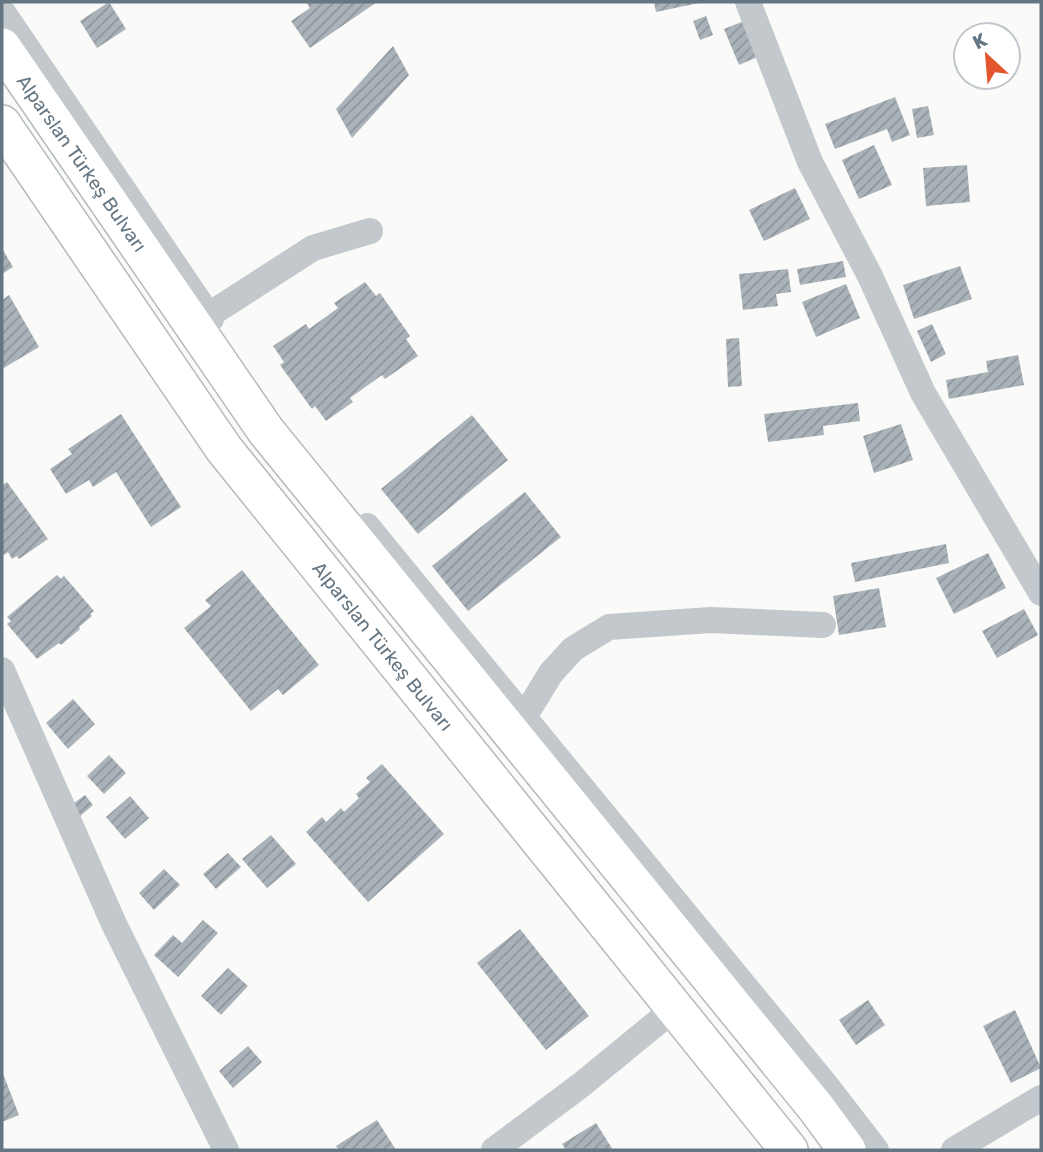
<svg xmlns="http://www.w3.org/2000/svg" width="1043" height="1152" font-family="Rubik,sans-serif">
<defs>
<pattern id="building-hatch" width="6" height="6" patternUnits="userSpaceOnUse" patternTransform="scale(1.75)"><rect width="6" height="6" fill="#aab3b9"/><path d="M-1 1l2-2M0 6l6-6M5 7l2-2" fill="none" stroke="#8e969c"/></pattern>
</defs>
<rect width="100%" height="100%" fill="#fafaf8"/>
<path fill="url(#building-hatch)" d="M109 2 126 29 97 48 80 21Z
M306 2H377L310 48 291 21 310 8Z
M654 2H699V3L656 12Z
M706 16 713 35 700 40 693 21Z
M749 19 764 54 739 65 724 29Z
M393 46 409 75 352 138 336 109Z
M895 97 910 135 892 142 887 129 835 149 825 124Z
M928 106 934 135 917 138 912 109Z
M874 145 892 185 859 199 842 160Z
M967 165 970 202 926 206 923 168Z
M795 188 810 219 764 241 749 210Z
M2 248 13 267 2 274Z
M843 261 846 277 800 285 797 269Z
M960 266 972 299 914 319 903 285Z
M788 269 791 292 776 294 778 306 743 310 739 274Z
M365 282 376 296 380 293 410 336 406 339 418 356 385 379 382 375 350 398 353 402 326 421 315 406 312 409 280 365 284 362 273 346 306 324 309 329 338 308 334 303Z
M846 284 860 318 816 337 802 302Z
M9 295 39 347 2 369V300Z
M932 324 946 354 931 362 917 331Z
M739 338 742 386 728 387 726 339Z
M1018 355 1024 385 949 399 946 380 988 372 986 361Z
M858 403 860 421 823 426 824 435 768 442 764 414Z
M121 414 181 507 151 527 116 472 93 487 89 480 66 494 50 469 72 454 68 449Z
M472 415 508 460 418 534 381 489Z
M901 424 913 460 874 473 863 436Z
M7 482 48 539 19 559 17 556 12 559 8 552 4 555 2 552V485Z
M525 492 561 537 468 611 432 566Z
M946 544 949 563 855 582 851 563Z
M988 553 1006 588 954 614 936 578Z
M242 570 319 665 283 695 278 689 251 711 184 628 211 606 205 600Z
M57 575 61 579 64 576 94 611 90 614 92 616 79 627 80 629 61 645 59 643 37 659 7 624 11 621 7 617Z
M879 588 886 627 839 635 833 596Z
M1024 609 1038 635 997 658 982 631Z
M73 699 95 724 68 749 46 723Z
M109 755 126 773 104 794 87 776Z
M382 764 444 834 368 902 306 832 322 817 326 822 341 808 344 812 359 798 356 794 370 782 366 778Z
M85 795 93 805 79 817 70 806Z
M130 796 149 818 125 839 106 817Z
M271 835 296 864 267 888 242 859Z
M228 853 241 867 216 889 203 874Z
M164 869 180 885 154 910 139 893Z
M203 920 218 933 178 977 154 955 173 935 182 943Z
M520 929 589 1016 546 1050 477 963Z
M228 968 248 986 221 1015 201 996Z
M868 1000 885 1025 856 1045 839 1020Z
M1015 1010 1041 1068 1011 1083 983 1026Z
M248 1046 262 1062 233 1088 219 1071Z
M2 1071 19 1115 2 1122Z
M377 1120 396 1150H339L336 1146Z
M596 1123 613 1150H566L562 1144Z"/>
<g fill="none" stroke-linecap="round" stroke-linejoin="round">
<defs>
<path id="secondary" d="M2 47 266 431 817 1109 847 1150
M2 124 224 449 789 1150"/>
</defs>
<use href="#secondary" stroke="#b3babf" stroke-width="40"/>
<path stroke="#c3c8cc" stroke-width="26" d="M748 2 810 162 870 276 923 393 1041 593
M2 11 211 319
M209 315 313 248 370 231
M367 526 825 1084 876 1150
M2 670 114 924 226 1150
M524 717 551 673 573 649 609 627 711 620 823 625
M494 1150 581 1085 675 1008
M954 1150 1041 1098"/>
<use href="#secondary" stroke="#fff" stroke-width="37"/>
</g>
<g text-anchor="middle" stroke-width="7" stroke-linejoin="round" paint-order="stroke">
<g font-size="19" fill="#657683" stroke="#fff">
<text transform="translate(82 163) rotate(55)" y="7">Alparslan Türkeş Bulvarı</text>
<text transform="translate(383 646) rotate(51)" y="7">Alparslan Türkeş Bulvarı</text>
</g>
</g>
<rect width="1043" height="1152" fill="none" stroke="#657683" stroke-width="7"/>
<g transform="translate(987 56) rotate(334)"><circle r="33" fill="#ffffff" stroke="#c1c8cd" stroke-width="2"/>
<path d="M0-5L12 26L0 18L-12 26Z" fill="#e4572e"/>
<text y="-10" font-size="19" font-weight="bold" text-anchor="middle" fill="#657683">K</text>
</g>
</svg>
